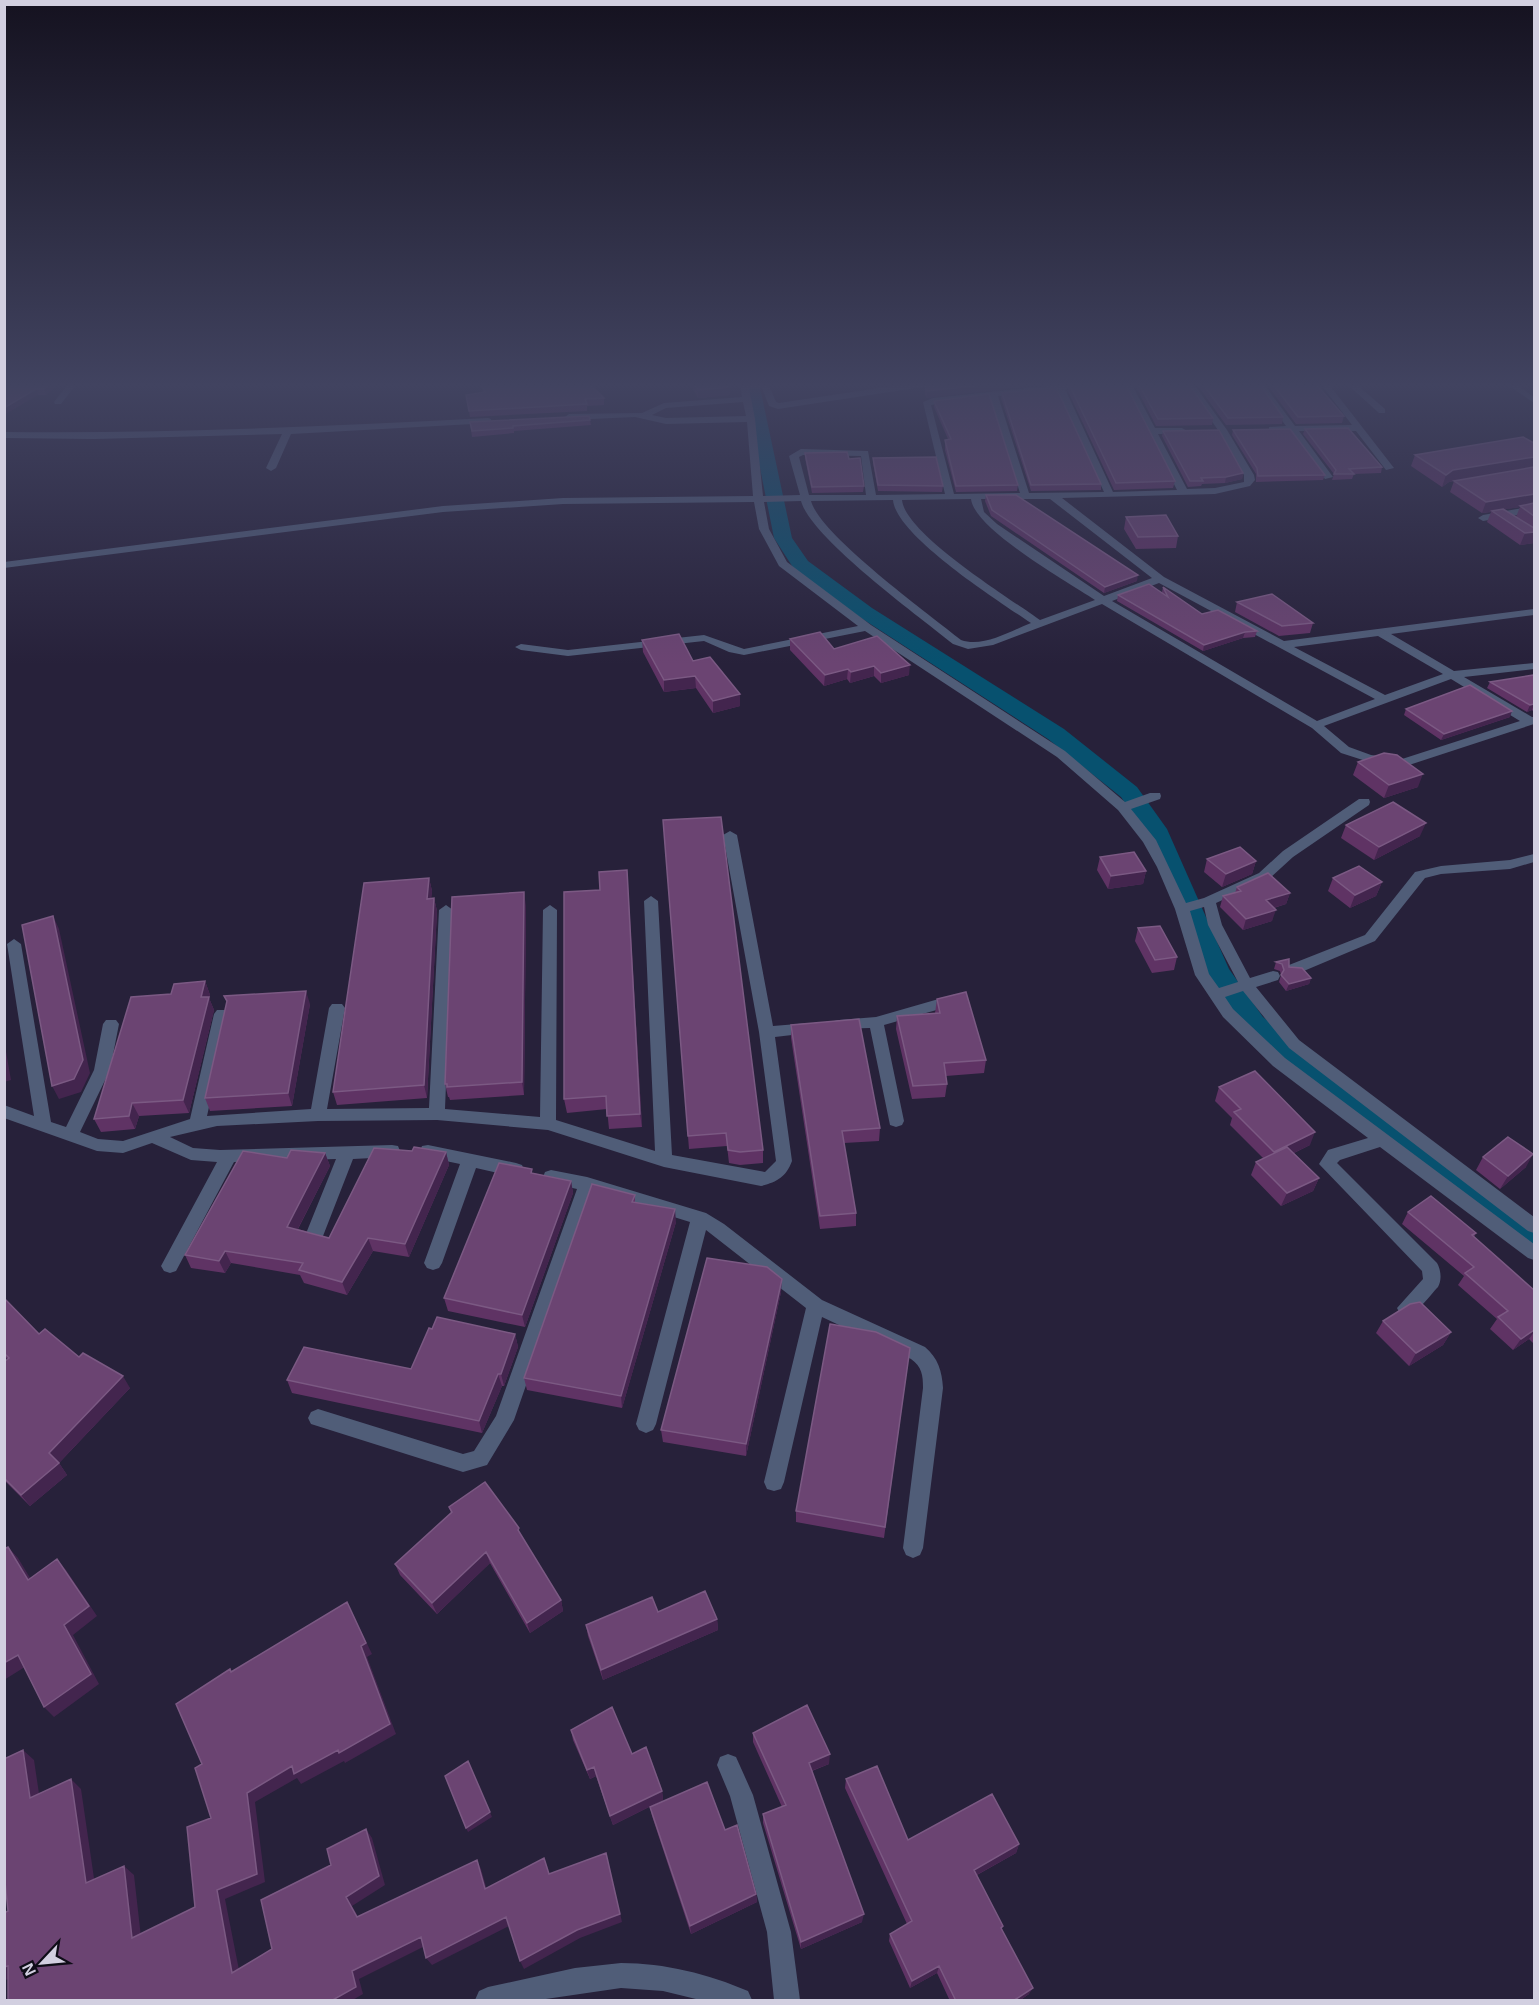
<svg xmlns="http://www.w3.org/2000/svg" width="1539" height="2005" font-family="Arial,sans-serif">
<rect width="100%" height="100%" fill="#27213a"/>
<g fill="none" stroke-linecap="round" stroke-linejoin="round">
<path fill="#07516f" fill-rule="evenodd" d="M743 383H759L792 538 808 561 872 608 1064 729 1137 787 1167 829 1229 969 1263 1017 1405 1132 1534 1225V1255L1523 1251 1385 1148 1243 1031 1204 972 1143 829 1121 797 1048 739 858 616 794 569 774 538Z"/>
<path fill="#505d78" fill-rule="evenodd" d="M69 383H77L61 404H55L54 402Z
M740 383H768L776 402 779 403 912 383H933L929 386 778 409 769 406 762 388H749L755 419 763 496 800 495 789 456 801 449 868 451 876 495 945 494 923 402 933 398 1076 383H1103L1099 386 1065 389 1113 492 1177 490 1123 383H1131L1155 428H1182L1187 431 1182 434H1158L1187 489 1215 488 1244 482V475L1218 430 1185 383H1193L1227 430 1254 475 1255 480 1250 486 1215 494 1062 498 1164 577 1284 641 1534 609V615L1391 634 1454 671 1534 663V669L1464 677 1532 717H1534V724L1403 767 1369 762 1341 753 1312 728 1102 604 993 645 968 649 953 644C920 617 811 538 801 501L764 502 769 529 787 562 871 625 1065 751 1125 802 1150 793H1160L1161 796 1160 799 1131 809 1156 840 1186 903 1204 898 1259 873 1283 851 1359 799H1369L1370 802 1369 805 1293 857 1269 879 1216 903 1222 925 1250 978 1273 971 1278 972 1280 976 1278 980 1256 987 1299 1040 1534 1217V1233L1528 1231 1289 1048 1243 991 1225 997 1233 1009 1285 1058 1534 1244V1260L1528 1258 1380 1147 1340 1160 1337 1163 1437 1263C1441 1270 1442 1280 1438 1287 1428 1297 1415 1319 1400 1314L1397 1308 1423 1279 1422 1271 1319 1164 1328 1150 1368 1138 1273 1066 1223 1017 1195 975 1175 909 1157 867 1143 842 1118 810 1057 757 865 631 744 655 729 652 704 641 568 656 521 650 515 647 521 644 568 650 704 635 744 649 858 626 779 566 759 529 754 502 563 504 443 512 4 568V562L443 506 563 498 753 496 747 422 666 424 635 417 569 420 565 417 569 414 642 413 664 403 742 397ZM1057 390 1104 492 1029 493 998 396ZM990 397 1020 493 954 494 931 405ZM743 402 746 416 666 418 652 415 666 408ZM803 455 861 456 866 495H809L799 457ZM971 499C974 529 1068 582 1095 600L1040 620C1011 599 905 534 902 500ZM981 499H1050L1152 578 1104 596 997 524 984 512ZM893 500C896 536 1000 602 1031 623 1010 631 983 648 961 640 929 614 820 535 811 501ZM1159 583 1375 699 1317 721 1112 601ZM1378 636 1443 674 1385 695 1294 647ZM1451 679 1520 721 1402 759 1371 755 1349 747 1324 726ZM1204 907 1208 925 1238 982 1219 988 1209 974 1190 911Z
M1255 383H1263L1295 426 1352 425 1320 383H1328L1394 468 1386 470 1356 431H1299L1333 477 1325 479 1290 431H1269V427L1286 426Z
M1346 383H1355L1385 409V413H1379Z
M1505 383H1514L1534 397V403Z
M488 418 491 419V423L291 434 276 468 271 471 266 468 282 434 94 439 4 438V432C166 434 327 426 488 418Z
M1534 506V512L1483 521 1478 518 1483 515Z
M730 831 737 835 773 1026 809 1023 814 1024 817 1028 814 1032 809 1033 775 1037 792 1161C786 1177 777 1182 761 1186L664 1167 548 1130 437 1120 318 1121 217 1126 170 1137 193 1148 220 1150 392 1145 398 1146 400 1151 398 1156 392 1157 353 1159 323 1236 320 1241 314 1243 308 1241 305 1236 336 1159 234 1162 176 1271 170 1273 164 1271 161 1266 217 1162 191 1160 152 1143 123 1153 97 1151 4 1118V1105L34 1116 7 944 14 939 21 944 51 1122 66 1127 94 1070 103 1024 106 1020H116L119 1024 110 1070 80 1132 98 1139 123 1141 190 1119 214 1014 217 1010H227L230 1014 207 1116 311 1109 329 1008 332 1004H342L345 1008 327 1109 429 1108 439 910 446 905 453 910 445 1109 540 1117 543 910 550 905 557 910 556 1120 655 1151 644 901 651 896 658 901 672 1155 765 1172 776 1161 759 1032 723 835Z
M1534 854V862L1510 869 1441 874 1425 878 1375 941 1299 973H1289L1287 969 1289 965 1365 935 1415 872 1441 866 1510 860Z
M956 994 961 995 963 999 961 1003 884 1025 904 1121 902 1125 896 1127 890 1125 870 1028 834 1029 831 1025 834 1021 839 1020 876 1017Z
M428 1145 516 1163 522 1165 524 1170 522 1175 516 1177 476 1168 442 1263 439 1268 433 1270 427 1268 424 1263 460 1164 422 1156 420 1151 422 1146Z
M551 1170 587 1177 706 1213 724 1224 822 1300 925 1347C938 1358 942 1371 943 1388L923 1548 920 1555 913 1558 906 1555 903 1548 923 1388C923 1375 922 1367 911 1359L822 1317 784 1482 781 1489 774 1491 767 1489 764 1482 806 1308 706 1230 656 1424 653 1430 646 1433 639 1430 636 1424 690 1222 593 1192 514 1420 487 1465 463 1472 311 1424 308 1418 311 1412 318 1409 463 1454 474 1451 496 1416 577 1189 545 1182 543 1177 545 1172Z
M728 1754 736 1757 753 1795 791 1932 800 2000H774L767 1932 730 1796 717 1765 720 1757Z
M621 1963C665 1963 708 1974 748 1991L752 2000H700L663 1991 621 1988 539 2000H475L479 1991 488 1987 575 1968Z"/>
</g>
<path fill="#5f3364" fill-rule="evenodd" d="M4 383 56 385 46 395H38Z
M690 383H727L729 387 730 395 698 398Z
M1134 383H1188L1213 418 1212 425 1156 426Z
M1196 383H1259L1283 417 1282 424 1226 425Z
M1266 383H1315L1344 416 1342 423 1296 424Z
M481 384 604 398V405L587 406V411L470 417 466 395 483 393Z
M1069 384 1175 481 1173 488 1114 490 1068 391Z
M960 385 927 398 925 394V387Z
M1002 393 1101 484V490L1031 491 1001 398Z
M934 401 1018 485 1017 491 956 492 945 450V440L948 439 934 407Z
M590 420 591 425 514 431V433L472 437 470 422Z
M1305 429 1382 467 1381 473 1354 474 1352 479 1332 480 1334 474 1303 434Z
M1233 430 1325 475 1323 480 1256 482V474L1232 435Z
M1163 431 1243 473 1242 479 1225 483 1202 484 1201 486 1188 487 1162 436Z
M1534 443V543L1520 545 1487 522 1491 512 1482 513 1450 492 1454 481 1449 482 1442 487 1411 466 1415 455ZM1520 507 1516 517 1504 509 1513 508Z
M805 453 849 459 864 486 863 492 812 493 805 458Z
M873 458 943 486 942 492 878 491 873 463Z
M986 495 1137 581 1104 593 991 516 985 501Z
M1126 517 1178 536 1176 548 1136 549 1124 529Z
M1163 587 1202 614 1257 631 1255 637 1243 638 1203 651 1117 601 1118 595 1162 592Z
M1237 602 1313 623 1310 633 1279 636 1235 612Z
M790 639 834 649 909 675 881 683 874 676 850 683 847 679 824 686 790 650Z
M642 640 693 661 740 694V706L713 713 696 688 664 692 643 652Z
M1534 675V712L1532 710 1527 712 1487 688 1490 682Z
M1406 709 1510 717 1441 740 1404 715Z
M1358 762 1418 787 1384 798 1353 775Z
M663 820 763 1150V1163L740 1165 729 1163 727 1146 689 1149Z
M1346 825 1420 836 1374 860 1341 838Z
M1100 857 1146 871 1143 884 1108 889 1097 870Z
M1207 859 1256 861 1252 874 1222 887 1204 872Z
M627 870 642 1127 609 1129 607 1109 567 1113 564 1099 600 890Z
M429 878 432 891 431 898H434L437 911 427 1098 337 1105 333 1092Z
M1333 878 1382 882 1376 896 1350 908 1328 891Z
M1237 887 1290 893 1286 904 1274 908 1272 921 1243 930 1220 907 1223 896 1235 893Z
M526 906 524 1095 450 1100 449 1097H448L445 1084Z
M1138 928 1177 957 1174 970 1152 973 1135 941Z
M1276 962 1311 978 1309 984 1286 991 1279 982 1281 975 1280 971 1274 969Z
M205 981 210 995 209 998 214 1010 189 1113 139 1116 135 1129 101 1132 94 1119 171 994Z
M224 996 310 1004 292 1106 210 1111 205 1098 227 1003Z
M937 999 986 1060 984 1073 946 1076 947 1084 945 1097 912 1099 896 1029 897 1016 935 1013Z
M791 1025 880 1128 879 1141 844 1143 856 1213V1226L820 1229 791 1038Z
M1219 1087 1310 1145 1294 1153 1319 1178 1313 1191 1281 1206 1251 1175 1256 1162 1263 1158 1230 1125 1232 1118 1215 1101Z
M412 1151 446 1152 449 1165 409 1257 373 1251 347 1295 304 1283 300 1275 231 1263 225 1273 191 1268 185 1255 287 1158 325 1153 330 1166 298 1229 329 1238Z
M1483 1157 1526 1167 1500 1189 1476 1170Z
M533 1173 571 1181 573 1193 525 1327 448 1311 444 1298Z
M635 1195V1203L676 1222 622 1408 527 1390 524 1378Z
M1408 1212 1476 1233 1474 1237 1534 1290V1344L1529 1339 1513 1350 1490 1329 1497 1319 1458 1285 1464 1276 1402 1224Z
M781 1292 746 1456 663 1442 661 1430Z
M4 1298 39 1334 130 1388 59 1463 67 1475 30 1506 4 1480V1362L8 1360 4 1356Z
M1383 1321 1451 1332 1443 1345 1409 1366 1376 1333Z
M515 1334 518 1347 504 1386H502L482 1433 292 1393 287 1380 411 1369Z
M910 1348 884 1538 796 1522V1511Z
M449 1507 521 1535 561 1600 563 1611 530 1633 490 1563 437 1614 400 1575 395 1564 451 1513Z
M658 1612 717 1619 718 1630 603 1680 588 1636 586 1625Z
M571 1730 632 1754 662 1791 663 1800 613 1825 596 1776 590 1779 573 1740Z
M753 1733 829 1764 812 1771 862 1922 801 1949 763 1823V1814L782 1807 753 1742Z
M846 1779 908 1840 1019 1844 1016 1853 977 1875 1002 1929 1029 1994 1019 2001H950L937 1973 910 1988 889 1941 890 1934 907 1924 845 1788Z
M650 1807 725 1830 756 1894 757 1902 691 1934 652 1816Z"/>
<path fill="#43254e" d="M50 383H58L46 395 44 389Z
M1001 383H1057L927 398V391Z
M729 387 730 395 698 398V390Z
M36 389 38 395 4 415V408Z
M1534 457V467L1449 482 1442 487 1446 475 1453 470Z
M1243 473 1242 479 1225 483 1226 477Z
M1534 494V504L1520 506V507L1482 513 1486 502Z
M1534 532V543L1520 545 1525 533Z
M1138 575 1137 581 1104 593 1105 587Z
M1245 632 1243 638 1203 651 1204 645Z
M910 665 909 675 881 683V673Z
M874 666V676L850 683 851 672Z
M848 669 847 679 824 686 825 675Z
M695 676 696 688 664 692V680Z
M740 694V706L713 713V701Z
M1534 704 1532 710 1527 712 1530 705Z
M1512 711 1510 717 1441 740 1444 734Z
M1423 774 1418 787 1384 798 1389 785Z
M1426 823 1420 836 1374 860 1379 847Z
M1256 861 1252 874 1222 887 1226 874Z
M627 870 628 883 642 1127 640 1114Z
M1146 871 1143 884 1108 889 1111 876Z
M429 878 432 891 430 912 427 899Z
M1382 882 1376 896 1350 908 1355 895Z
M524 892 526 906 524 1095 522 1082Z
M1290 893 1286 904 1262 911 1266 900Z
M434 898 437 911 427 1098 424 1085Z
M1276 910 1272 921 1243 930 1246 919Z
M53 916 59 929 90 1073 81 1092 59 1099 52 1086Z
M1311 978 1309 984 1286 991 1289 984Z
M205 981 210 995 209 998 214 1010 189 1113 183 1100Z
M306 991 310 1004 292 1106 288 1093Z
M4 1040 11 1080 4 1082Z
M132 1103 139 1116 135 1129 129 1116Z
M1315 1132 1310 1145 1269 1165 1274 1152Z
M446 1152 449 1165 409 1257 405 1244Z
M325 1153 330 1166 292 1240 287 1227Z
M1533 1154 1526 1167 1500 1189 1508 1176Z
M1319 1178 1313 1191 1281 1206 1287 1193Z
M571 1181 573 1193 525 1327 522 1315Z
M675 1209 676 1222 622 1408 621 1396Z
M368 1238 373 1251 347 1295 342 1282Z
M225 1251 231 1263 225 1273 219 1261Z
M782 1279 781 1292 746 1456V1444Z
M1534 1330V1332L1529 1339 1513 1350 1521 1339Z
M1451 1332 1443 1345 1409 1366 1416 1353Z
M515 1334 518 1347 504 1386 501 1374Z
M498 1374 502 1386 482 1433 479 1421Z
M123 1376 130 1388 57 1465 49 1453Z
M59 1463 67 1475 30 1506 21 1495Z
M8 1547 18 1558 38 1591 28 1580Z
M486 1552 490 1563 437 1614 432 1603Z
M57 1559 66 1570 97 1616 73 1635 99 1684 54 1717 44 1707 64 1625Z
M561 1600 563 1611 530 1633 527 1623Z
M347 1602 372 1654 367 1657 396 1734 345 1763 344 1761 301 1784 297 1778 255 1802 265 1882 225 1899 241 1980 232 1973 217 1890 247 1793 292 1766 338 1750 361 1646Z
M717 1619 718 1630 603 1680 601 1670Z
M18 1655 28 1665 4 1680V1663Z
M23 1750 34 1760 41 1807 30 1798Z
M830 1754 829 1764 808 1772 809 1763Z
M594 1767 596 1776 590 1779 587 1770Z
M71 1779 81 1789 96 1892 86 1883Z
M662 1791 663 1800 613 1825 610 1816Z
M490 1812 492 1817 468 1832 466 1828Z
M366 1829 372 1838 385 1885 352 1906 363 1925 357 1917 346 1897Z
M1019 1844 1016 1853 971 1878 974 1870Z
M477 1860 481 1869 489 1897 485 1889Z
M608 1861 622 1922 580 1938 524 1969 520 1961Z
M124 1866 134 1875 142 1946 132 1938Z
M756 1894 757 1902 691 1934 690 1926Z
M864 1914 862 1922 801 1949V1942Z
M506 1917 511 1925 432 1965 426 1958Z
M421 1937 427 1945 359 1979 363 1994 351 2001H331L352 1971Z
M8 1966 20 1973 4 1981V1967Z
M939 1966 937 1973 910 1988 912 1981Z
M1033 1988 1029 1994 1019 2001H1013Z"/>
<path fill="#6b4472" stroke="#7b5983" stroke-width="1.5" d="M4 383H50L44 389H36L4 408Z
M488 383H589L604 398 585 399 587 404 469 411 466 395 485 392 481 384Z
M694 383H727L729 387 698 390Z
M953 383H958L960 385 971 383H1001L927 391 925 387Z
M1085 383H1125L1175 481 1116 483 1069 384Z
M1138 383H1188L1213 418 1158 419Z
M1202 383H1259L1283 417 1228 418Z
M1272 383H1315L1344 416 1298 417Z
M1056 387 1101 484 1031 485 1002 393Z
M989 394 1018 485 956 486 945 440 951 439 934 401Z
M589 416 590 420 513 426V428L472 431 470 422Z
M1348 428 1382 467 1349 469 1354 474H1334L1336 470 1305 429Z
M1290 429 1325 475 1258 476 1257 468 1233 430Z
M1219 430 1243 473 1226 477 1201 478 1203 481H1190L1163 431Z
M1523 437 1534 443V457L1453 470 1446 475 1415 455Z
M847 452 849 459 860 458 864 486 812 487 805 453Z
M936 457 943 486 878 485 873 458Z
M1534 467V494L1486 502 1454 481Z
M986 495H1016L1138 575 1105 587 992 510Z
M1534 503V516L1520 506Z
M1503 509 1534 528V532L1525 533 1492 511Z
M1166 515 1178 536 1138 537 1126 517Z
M1149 584 1168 597 1163 587 1202 614 1218 610 1257 631 1245 632 1204 645 1118 595Z
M1272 594 1313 623 1282 626 1237 602Z
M820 632 834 649 877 636 910 665 881 673 874 666 851 672 848 669 825 675 790 639Z
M679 634 693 661 710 657 740 694 713 701 695 676 664 680 642 640Z
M1534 675V704L1530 705 1490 682Z
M1470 685 1512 711 1444 734 1406 709Z
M1384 753 1397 755 1423 774 1389 785 1358 762Z
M1393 802 1426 823 1379 847 1346 825Z
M721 817 763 1150 740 1152 728 1150 726 1133 688 1136 663 820Z
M1240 847 1256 861 1226 874 1207 859Z
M1134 852 1146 871 1111 876 1100 857Z
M1359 866 1382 882 1355 895 1333 878Z
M627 870 640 1114 607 1116 606 1096 564 1099V892L600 890 599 872Z
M1268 873 1290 893 1266 900 1276 910 1246 919 1223 896 1241 891 1237 887Z
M429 878 427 899 434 898 424 1085 333 1092 364 883Z
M524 892 522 1082 447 1087V1084H445L452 897Z
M53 916 83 1060 74 1079 52 1086 22 925Z
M1160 926 1177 957 1155 960 1138 928Z
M1289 959V967L1302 968 1311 978 1289 984 1281 975 1284 970 1282 964 1276 962Z
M205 981 201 997H209L183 1100 132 1103 129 1116 94 1119 131 997 171 994 174 984Z
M306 991 288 1093 205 1098 227 1001 224 996Z
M966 992 986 1060 944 1063 947 1084 913 1086 897 1016 940 1013 937 999Z
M859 1019 880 1128 842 1131 856 1213 820 1216 791 1025Z
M1255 1071 1315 1132 1274 1152 1234 1112 1241 1109 1219 1087Z
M1508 1137 1533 1154 1508 1176 1483 1157Z
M414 1147 446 1152 405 1244 368 1238 342 1282 299 1270 303 1263 225 1251 219 1261 185 1255 243 1151 287 1158 291 1150 325 1153 287 1227 329 1238 374 1148 412 1151Z
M1287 1147 1319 1178 1287 1193 1256 1162Z
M499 1163 532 1169 531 1173 571 1181 522 1315 444 1298Z
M592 1184 635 1195 632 1202 675 1209 621 1396 524 1378Z
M1431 1196 1476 1233 1472 1235 1534 1290V1330L1521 1339 1498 1317 1508 1311 1465 1273 1474 1267 1408 1212Z
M707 1258 767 1267 782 1279 746 1444 661 1430Z
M4 1298 39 1334 45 1329 79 1357 83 1353 123 1376 49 1453 59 1463 21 1495 4 1478V1362L9 1358 4 1353Z
M1420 1302 1451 1332 1416 1353 1383 1321 1410 1304Z
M437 1317 515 1334 501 1374H498L479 1421 287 1380 304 1347 411 1369 429 1328 432 1329Z
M830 1324 876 1332 910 1348 885 1527 796 1511Z
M485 1482 519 1528 518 1530 561 1600 527 1623 486 1552 432 1603 395 1564 452 1512 449 1507Z
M8 1547 28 1580 57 1559 89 1606 64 1625 91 1674 44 1707 18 1655 4 1663V1549Z
M705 1591 717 1619 601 1670 586 1625 652 1597 658 1612Z
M347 1602 366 1643 361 1646 390 1724 339 1753 338 1750 294 1774 292 1766 247 1793 257 1874 217 1890 232 1973 272 1949 261 1900 331 1865 327 1849 366 1829 379 1876 346 1897 357 1917 477 1860 485 1889 544 1858 549 1874 606 1853 620 1914 577 1930 520 1961 506 1917 426 1958 421 1937 352 1971 356 1987 331 2001H8V1966L4 1967V1913L8 1911 4 1872V1759L23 1750 30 1798 71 1779 86 1883 124 1866 132 1938 195 1907 187 1827 211 1818 195 1768 202 1764 176 1704 230 1669 231 1672Z
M807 1705 830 1754 809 1763 864 1914 801 1942 763 1814 786 1805 753 1733Z
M612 1707 632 1754 646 1747 662 1791 610 1816 594 1767 587 1770 571 1730Z
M468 1761 490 1812 466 1828 445 1776Z
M877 1766 908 1840 992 1794 1019 1844 974 1870 1003 1926 1001 1928 1033 1988 1013 2001H956L939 1966 912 1981 890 1934 912 1921 846 1779Z
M707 1782 725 1830 737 1825 756 1894 690 1926 650 1807Z"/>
<linearGradient id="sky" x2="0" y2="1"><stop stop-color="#151220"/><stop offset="0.58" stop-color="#414360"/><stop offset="1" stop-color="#414360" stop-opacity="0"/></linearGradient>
<rect width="1539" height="664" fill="url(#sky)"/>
<rect width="1539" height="2005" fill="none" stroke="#d2cfe0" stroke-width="12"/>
<g transform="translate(42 1963) rotate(244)" stroke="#0f0d18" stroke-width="4.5" paint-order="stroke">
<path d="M0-4.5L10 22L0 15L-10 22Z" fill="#d2cfe0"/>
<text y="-9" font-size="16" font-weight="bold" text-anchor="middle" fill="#d2cfe0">N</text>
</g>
</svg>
